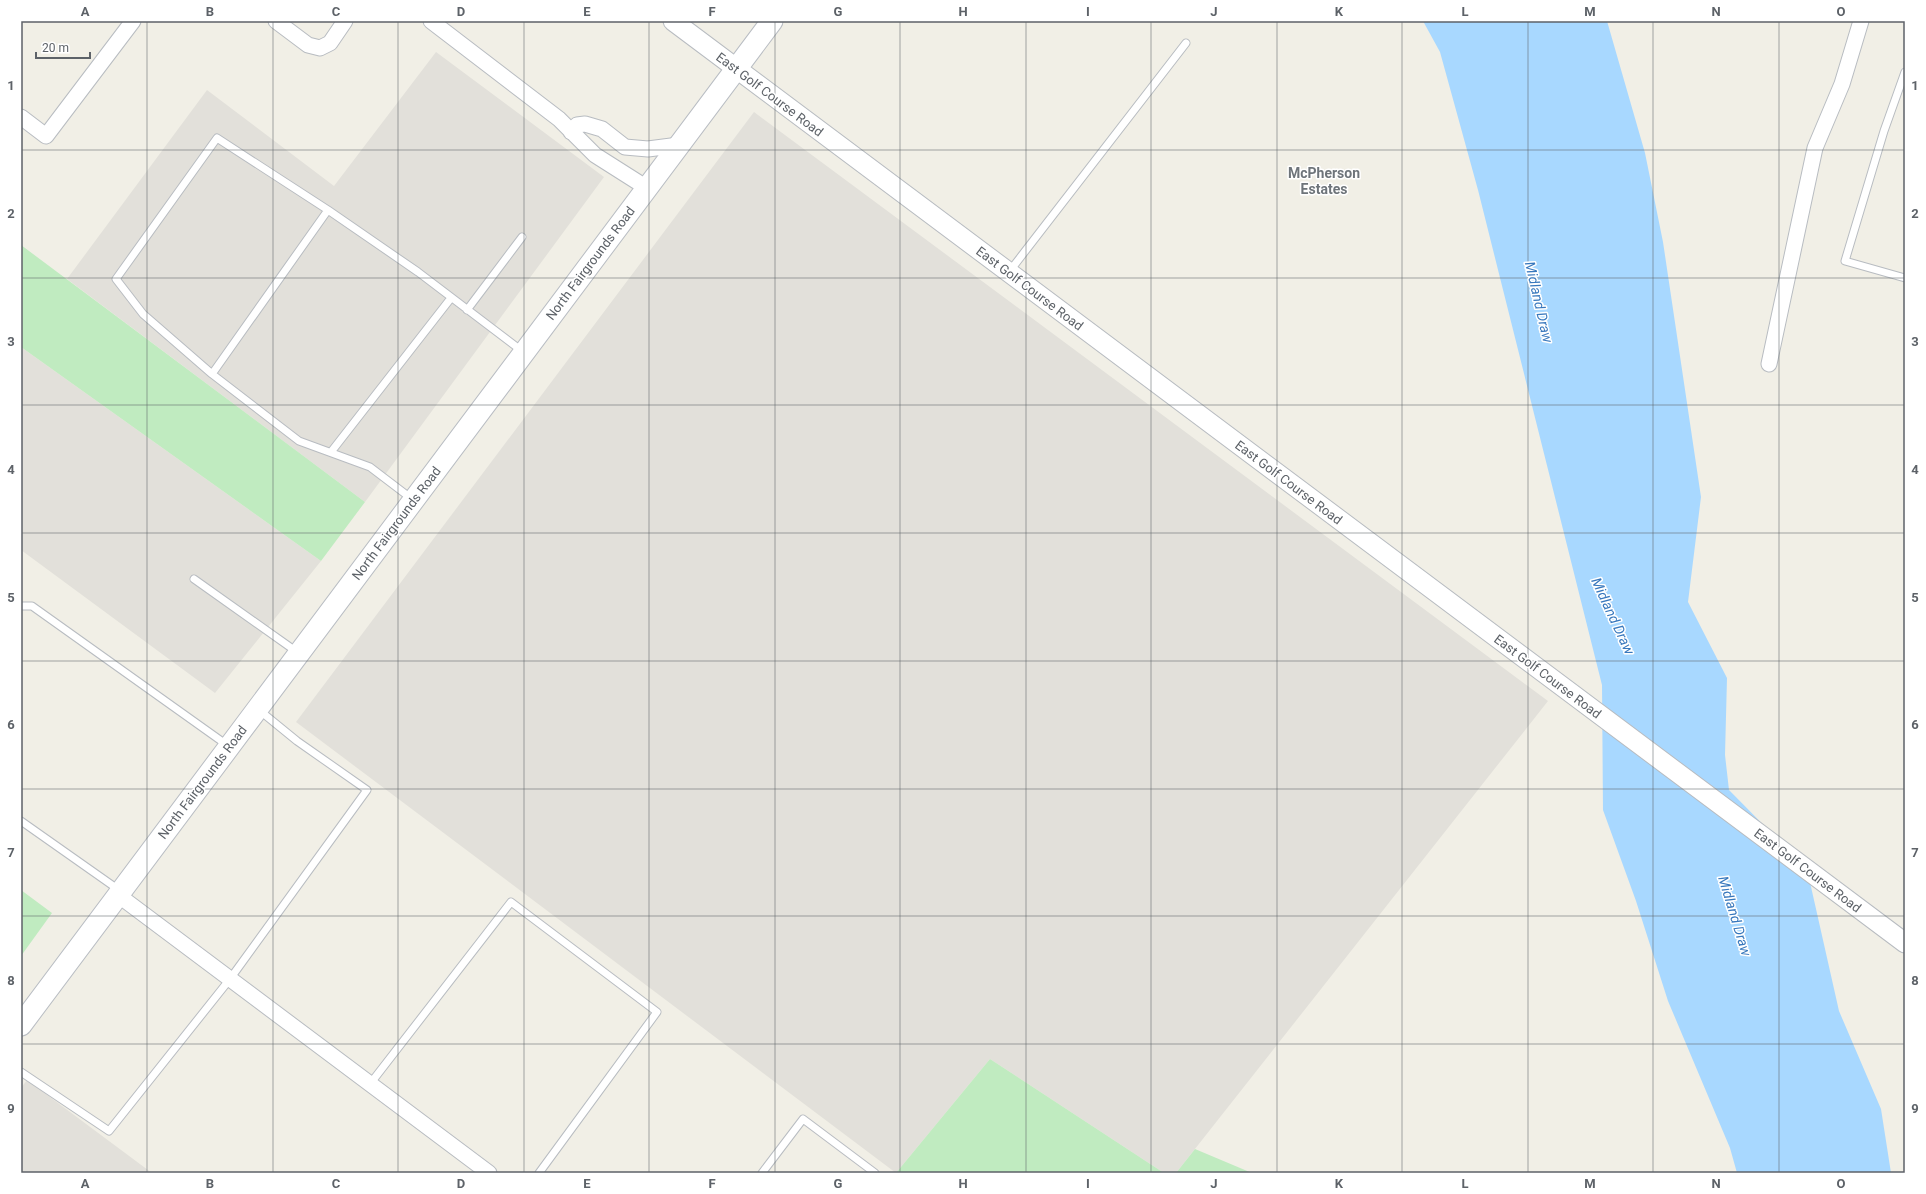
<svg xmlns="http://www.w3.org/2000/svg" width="1926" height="1194" font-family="Roboto,sans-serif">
<rect width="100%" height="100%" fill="#f1efe6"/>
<path fill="#e2e0da" d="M436 52 604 177 365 502 67 279 207 90 334 186Z
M754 112 1548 701 1176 1173H1164L990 1059 896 1173 296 722Z
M21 347 321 561 215 693 21 550Z
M27 1080 152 1173H21V1088Z"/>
<path fill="#c0ebc0" d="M21 245 365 502 321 561 21 347Z
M21 890 52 913 21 956Z
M990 1059 1164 1173H896Z
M1195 1149 1252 1173H1176Z"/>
<path fill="#a8d8ff" d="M1423 21H1607L1645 153 1663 242 1701 497 1688 602 1727 678 1725 755 1729 790 1807 869 1839 1011 1881 1109 1891 1173H1737L1730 1148 1668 1001 1636 901 1603 810 1602 685 1478 190 1440 52Z"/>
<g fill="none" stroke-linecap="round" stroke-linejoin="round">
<defs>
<path id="service" d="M1905 72 1884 131 1845 261 1905 278
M1009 272 1186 43
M467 310 522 237
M212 374 328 210
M331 452 451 298
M412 499 370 467 299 441 212 374 143 314 116 279 217 138 328 210 418 272 522 351
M194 579 297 652
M21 606H32L227 745
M21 821 119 890
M21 1072 109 1131 230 979 367 790 297 741 259 710
M370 1084 511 902 657 1012 539 1173
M762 1173 803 1119 875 1173"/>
<path id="minor" d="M276 21 308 45 320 48 330 43 345 21
M431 21 559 119 595 155 647 188
M21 117 46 136 133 21
M571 132 577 125 585 124 602 129 625 147 648 149 679 145
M1769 364 1815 148 1842 84 1861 21
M118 895 489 1173"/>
<path id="tertiary" d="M673 21 1905 943"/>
<path id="secondary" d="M21 1025 772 21"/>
</defs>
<use href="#service" stroke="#b8bcc1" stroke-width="9"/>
<use href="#minor" stroke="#b8bcc1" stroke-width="17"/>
<use href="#tertiary" stroke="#b8bcc1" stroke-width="21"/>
<use href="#secondary" stroke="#b9bdc3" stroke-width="23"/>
<use href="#service" stroke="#fff" stroke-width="7"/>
<use href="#minor" stroke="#fff" stroke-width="15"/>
<use href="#tertiary" stroke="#fff" stroke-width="19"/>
<use href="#secondary" stroke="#fff" stroke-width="21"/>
</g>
<path fill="none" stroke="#5d6268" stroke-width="1" stroke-opacity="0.55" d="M147 21V1173M273 21V1173M398 21V1173M524 21V1173M649 21V1173M775 21V1173M900 21V1173M1026 21V1173M1151 21V1173M1277 21V1173M1402 21V1173M1528 21V1173M1653 21V1173M1779 21V1173M21 150H1905M21 278H1905M21 405H1905M21 533H1905M21 661H1905M21 789H1905M21 916H1905M21 1044H1905"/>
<g text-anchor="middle" stroke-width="3" stroke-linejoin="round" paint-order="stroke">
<g font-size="13" fill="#5d6268" stroke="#fff">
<text transform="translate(770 94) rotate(37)" y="5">East Golf Course Road</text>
<text transform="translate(590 263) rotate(-53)" y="5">North Fairgrounds Road</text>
<text transform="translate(1030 288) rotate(37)" y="5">East Golf Course Road</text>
<text transform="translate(1289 482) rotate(37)" y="5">East Golf Course Road</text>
<text transform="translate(396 523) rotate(-53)" y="5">North Fairgrounds Road</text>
<text transform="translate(1548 676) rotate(37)" y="5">East Golf Course Road</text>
<text transform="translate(202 782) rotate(-53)" y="5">North Fairgrounds Road</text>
<text transform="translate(1808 870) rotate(37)" y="5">East Golf Course Road</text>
</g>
<g font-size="14" font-weight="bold" fill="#6e747a" stroke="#fff">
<text x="1324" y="178">McPherson<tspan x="1324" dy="16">Estates</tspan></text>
</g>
<g font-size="14" font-style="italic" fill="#3878bd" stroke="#fff">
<text transform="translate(1539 302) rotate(77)" y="5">Midland Draw</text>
<text transform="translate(1613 616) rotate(65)" y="5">Midland Draw</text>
<text transform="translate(1735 916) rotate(73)" y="5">Midland Draw</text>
</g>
</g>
<rect width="1926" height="1194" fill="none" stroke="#ffffff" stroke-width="44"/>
<path d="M36 52v6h54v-6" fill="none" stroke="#5d6268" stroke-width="2"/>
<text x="42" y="52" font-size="12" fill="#5d6268" stroke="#ffffff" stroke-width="3" paint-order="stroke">20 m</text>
<rect x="22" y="22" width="1882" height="1150" fill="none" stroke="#5d6268" stroke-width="1.5"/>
<g font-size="13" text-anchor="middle" font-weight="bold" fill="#5d6268">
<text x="85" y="16">A</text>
<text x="210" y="16">B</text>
<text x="336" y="16">C</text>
<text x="461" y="16">D</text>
<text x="587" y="16">E</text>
<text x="712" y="16">F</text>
<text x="838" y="16">G</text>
<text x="963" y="16">H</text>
<text x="1088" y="16">I</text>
<text x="1214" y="16">J</text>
<text x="1339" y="16">K</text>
<text x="1465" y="16">L</text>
<text x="1590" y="16">M</text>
<text x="1716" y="16">N</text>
<text x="1841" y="16">O</text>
<text x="11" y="90">1</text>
<text x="1915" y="90">1</text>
<text x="11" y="218">2</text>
<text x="1915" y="218">2</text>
<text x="11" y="346">3</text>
<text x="1915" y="346">3</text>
<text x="11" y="474">4</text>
<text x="1915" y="474">4</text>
<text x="11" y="602">5</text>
<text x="1915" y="602">5</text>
<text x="11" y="729">6</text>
<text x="1915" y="729">6</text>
<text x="11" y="857">7</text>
<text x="1915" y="857">7</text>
<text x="11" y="985">8</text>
<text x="1915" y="985">8</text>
<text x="11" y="1113">9</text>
<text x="1915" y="1113">9</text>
<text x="85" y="1188">A</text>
<text x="210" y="1188">B</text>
<text x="336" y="1188">C</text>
<text x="461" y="1188">D</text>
<text x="587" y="1188">E</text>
<text x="712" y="1188">F</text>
<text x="838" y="1188">G</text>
<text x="963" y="1188">H</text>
<text x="1088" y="1188">I</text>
<text x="1214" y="1188">J</text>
<text x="1339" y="1188">K</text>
<text x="1465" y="1188">L</text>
<text x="1590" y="1188">M</text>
<text x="1716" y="1188">N</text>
<text x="1841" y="1188">O</text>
</g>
</svg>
